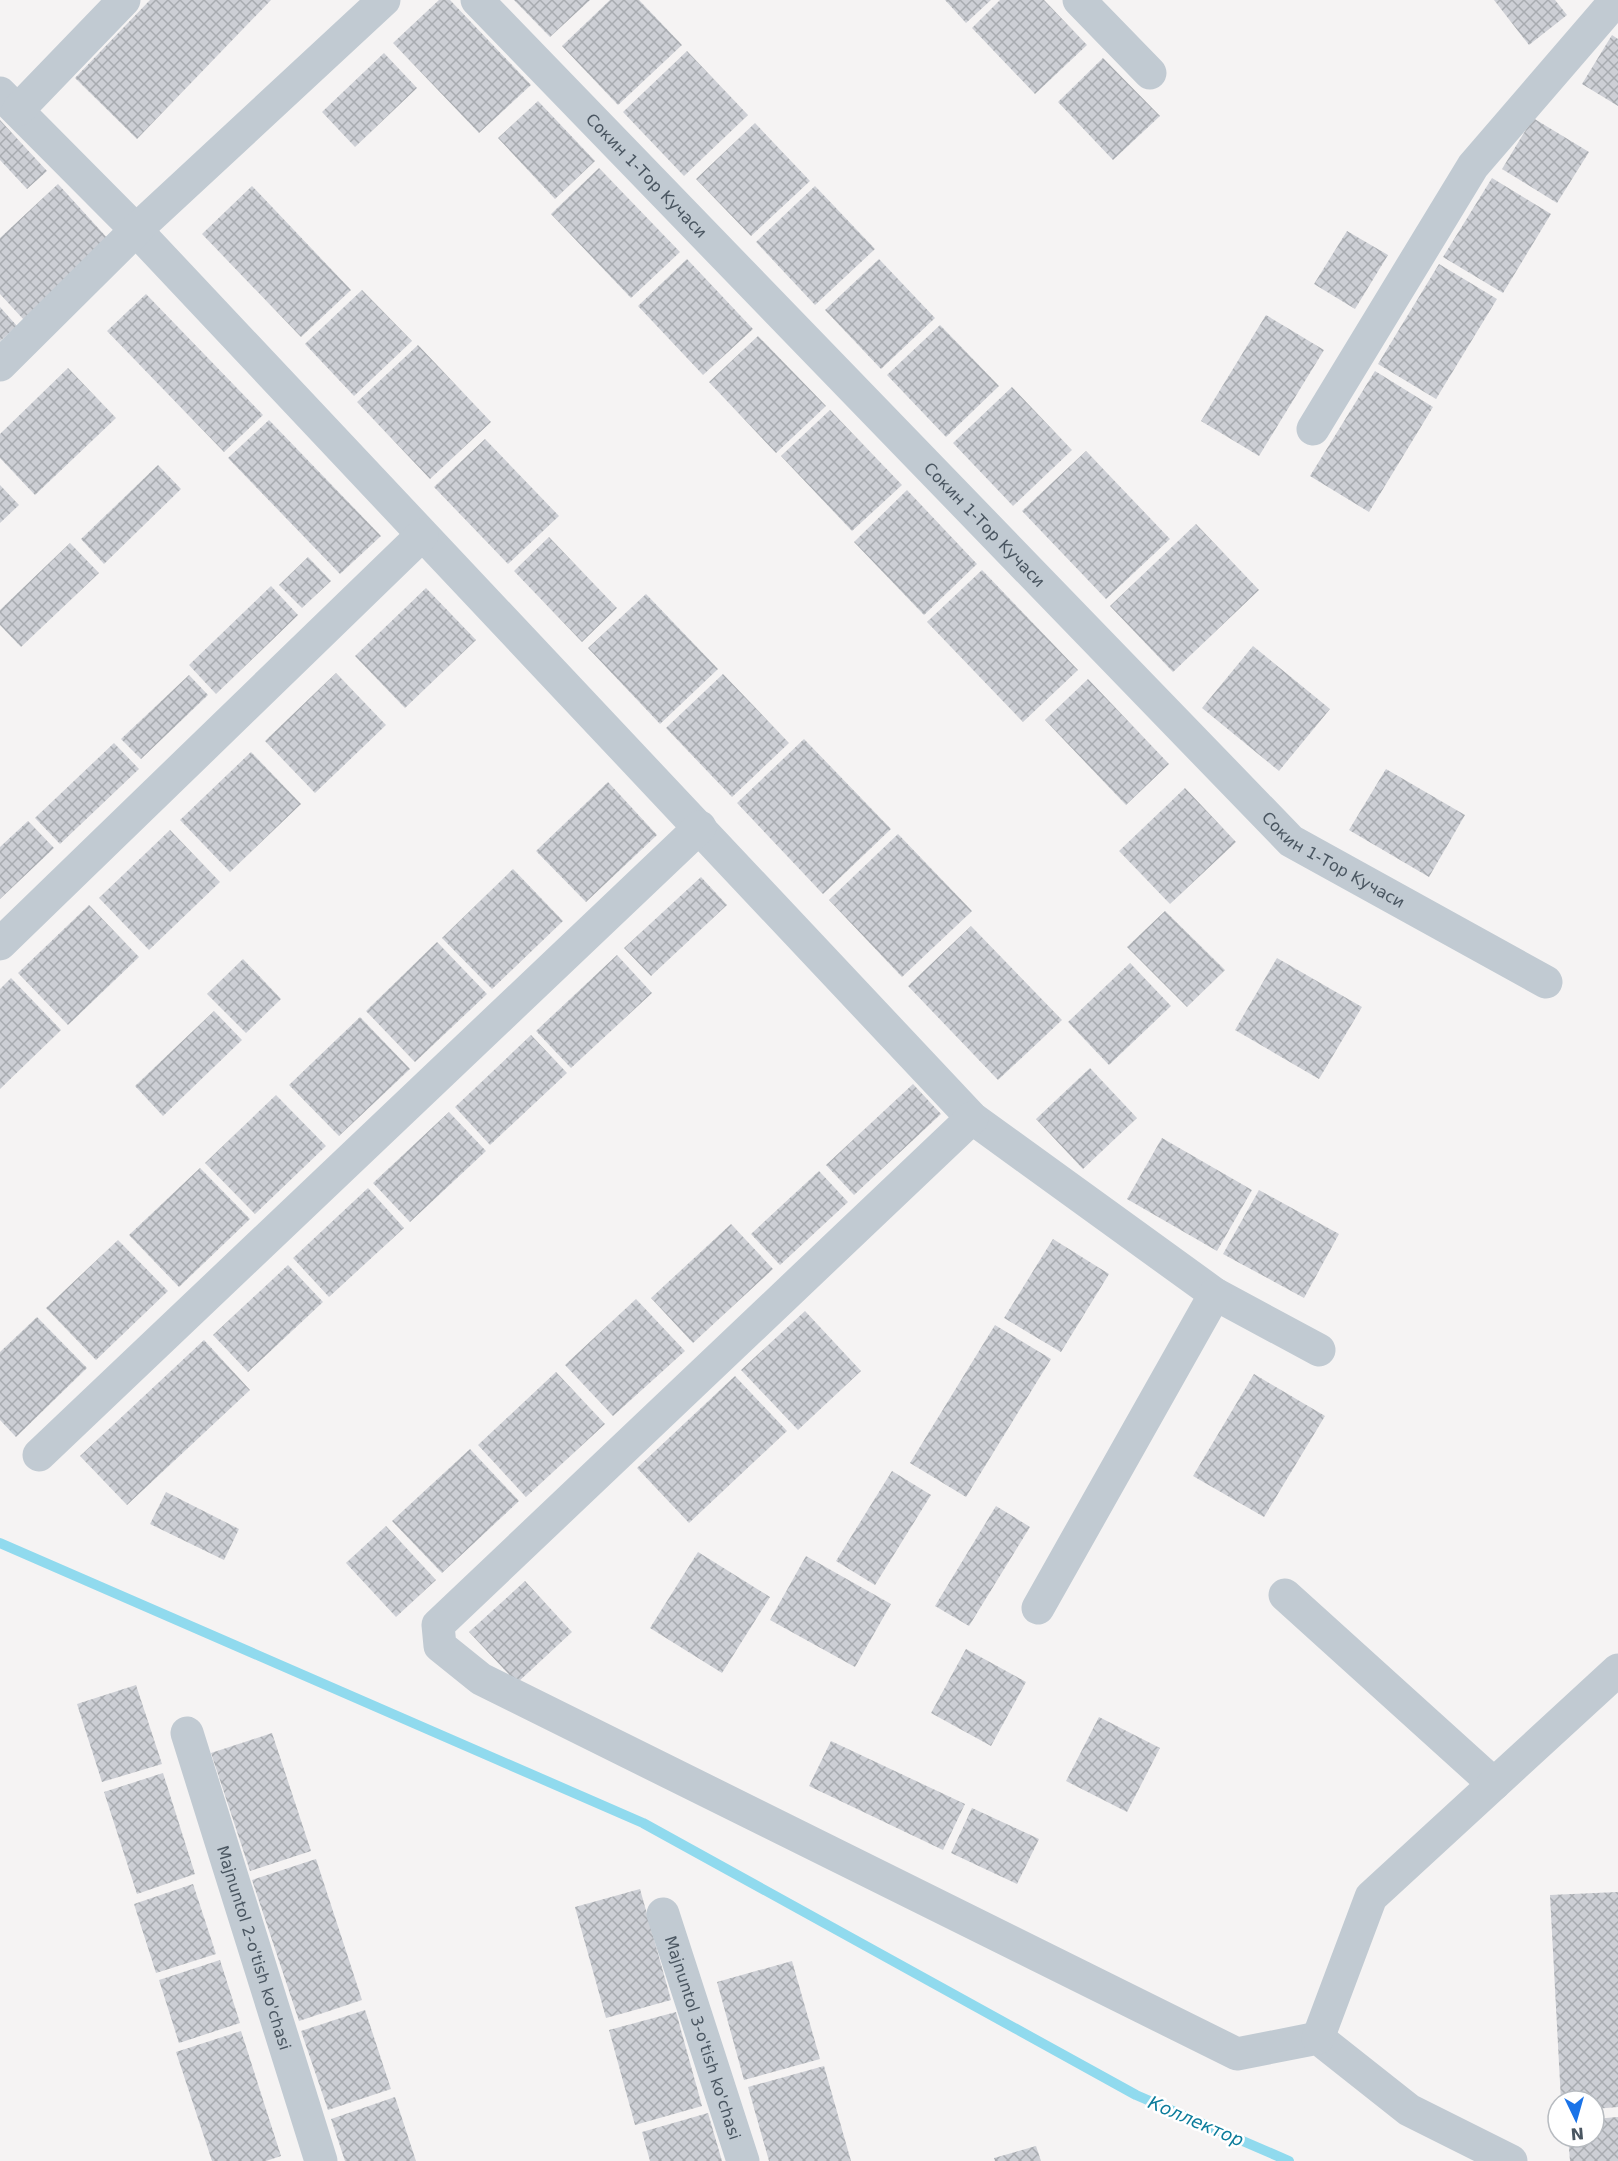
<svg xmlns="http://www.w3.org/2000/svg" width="1618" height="2161" viewBox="0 0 1618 2161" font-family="'DejaVu Sans',sans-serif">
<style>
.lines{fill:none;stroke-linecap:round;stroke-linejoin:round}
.stream{stroke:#90daee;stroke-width:10}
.building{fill:url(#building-cross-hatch)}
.minor{stroke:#c1cad2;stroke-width:33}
.labels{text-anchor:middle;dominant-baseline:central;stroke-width:5;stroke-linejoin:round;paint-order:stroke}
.street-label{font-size:16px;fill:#4a5661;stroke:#fff}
.water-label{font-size:18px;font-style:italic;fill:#0c7c9b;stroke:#fff}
</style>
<defs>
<pattern id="building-cross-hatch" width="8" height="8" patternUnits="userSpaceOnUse" patternTransform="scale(1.5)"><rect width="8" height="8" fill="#cdcfd5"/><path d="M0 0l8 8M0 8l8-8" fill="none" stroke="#a8abb0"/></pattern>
</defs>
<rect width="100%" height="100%" fill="#f5f3f3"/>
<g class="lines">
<!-- stream -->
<path class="stream" d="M0 1543 643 1823 1136 2095 1289 2161"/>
</g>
<!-- building -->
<path class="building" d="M150 0H271L137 139 75 78Z
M439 0H450L531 85 479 133 393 43Z
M514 0H590L550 37Z
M610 0H639L682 45 618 105 562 46Z
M945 0H991L966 23Z
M1000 0H1044L1087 45 1035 94 972 28Z
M1494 0H1555L1567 15 1529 45Z
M1612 35 1618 39V106L1582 84Z
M687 51 748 115 684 176 623 112Z
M384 53 417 88 355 147 322 112Z
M1103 58 1160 116 1113 160 1058 102Z
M538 101 595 161 555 199 498 138Z
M1533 118 1589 152 1557 203 1502 169Z
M0 120 47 171 27 189 0 160Z
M755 123 810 181 751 236 696 179Z
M599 168 680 252 631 298 551 214Z
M1492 178 1551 214 1503 293 1443 257Z
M58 184 110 241 24 320 0 294V238Z
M252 186 351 290 301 337 202 234Z
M815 186 875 249 815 305 756 242Z
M1347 231 1388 255 1355 309 1314 284Z
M687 259 753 329 703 375 638 306Z
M879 259 935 318 881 369 825 310Z
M1439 264 1497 299 1436 399 1378 364Z
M362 290 412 341 354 396 305 344Z
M146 294 263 415 224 452 107 331Z
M0 307 17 326 0 341Z
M1266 315 1324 350 1259 456 1201 421Z
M940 325 999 386 946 437 887 375Z
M758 336 826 406 776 453 709 382Z
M418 345 491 422 430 479 357 402Z
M68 368 116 418 35 495 0 458V434Z
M1375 371 1433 407 1369 512 1310 476Z
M1012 387 1072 450 1013 506 953 443Z
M830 410 902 485 852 531 781 456Z
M269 420 381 536 340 574 228 458Z
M485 439 559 516 508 564 434 487Z
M1086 451 1170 539 1106 599 1022 511Z
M158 465 181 489 104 564 81 539Z
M0 485 19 505 0 523Z
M907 490 977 564 924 615 854 542Z
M1196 524 1259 590 1173 672 1110 606Z
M549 537 617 608 582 642 514 571Z
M70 543 99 573 21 647 0 625V610Z
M308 557 331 581 302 608 279 585Z
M982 570 1078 670 1023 722 927 622Z
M271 586 298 615 216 694 189 665Z
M426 588 476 640 405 708 355 656Z
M646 594 718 669 660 724 588 648Z
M1253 646 1330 709 1279 771 1202 708Z
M336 673 386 725 315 793 265 741Z
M723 674 789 743 732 797 666 728Z
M189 675 208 695 141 759 121 739Z
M1088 679 1169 764 1126 805 1045 720Z
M804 739 891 829 823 894 737 803Z
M114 743 139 769 60 844 35 818Z
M251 752 301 804 230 872 180 820Z
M1386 769 1465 815 1429 877 1349 830Z
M608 782 657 835 586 902 536 851Z
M1185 788 1236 842 1170 904 1119 851Z
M28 821 54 848 0 899V847Z
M170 830 220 882 149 950 99 898Z
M898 834 972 911 902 977 829 900Z
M513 869 563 921 492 989 442 938Z
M701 877 727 905 651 976 624 948Z
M89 905 139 957 68 1025 18 973Z
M1165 911 1225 970 1187 1007 1127 947Z
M971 926 1062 1020 998 1080 908 986Z
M437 942 487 994 415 1062 366 1011Z
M617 955 652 993 571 1068 536 1031Z
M1277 958 1362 1007 1319 1079 1235 1030Z
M243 959 281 999 246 1033 207 994Z
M1130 963 1171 1006 1109 1065 1068 1022Z
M11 978 61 1030 0 1089V989Z
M214 1011 242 1040 163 1116 135 1086Z
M360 1017 410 1069 339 1136 289 1085Z
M531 1035 567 1073 490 1145 455 1107Z
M1090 1068 1137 1118 1083 1169 1036 1119Z
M913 1084 941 1114 854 1195 826 1165Z
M276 1095 326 1146 255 1214 205 1163Z
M449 1112 486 1151 410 1222 373 1183Z
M1162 1138 1252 1190 1217 1251 1127 1199Z
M200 1168 250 1219 179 1287 129 1235Z
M819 1171 848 1202 780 1265 751 1234Z
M368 1188 404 1228 329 1297 293 1258Z
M1259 1190 1339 1234 1304 1298 1223 1254Z
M731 1224 773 1269 693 1343 651 1298Z
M1053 1239 1109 1274 1061 1352 1004 1318Z
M118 1240 168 1291 96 1360 46 1308Z
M288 1265 323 1302 248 1372 213 1335Z
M636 1299 685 1351 613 1416 565 1365Z
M805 1311 861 1371 798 1430 741 1370Z
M37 1317 87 1368 16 1437 0 1420V1352Z
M995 1325 1051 1359 966 1497 910 1463Z
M204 1340 250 1390 127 1505 80 1456Z
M556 1372 605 1424 526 1497 478 1445Z
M1254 1374 1325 1416 1264 1517 1193 1476Z
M735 1376 787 1431 689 1523 637 1468Z
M470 1449 519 1501 442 1573 392 1521Z
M892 1471 931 1495 875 1585 836 1561Z
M166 1492 239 1529 224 1560 150 1524Z
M996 1506 1030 1527 969 1626 935 1606Z
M386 1526 436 1580 396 1617 346 1563Z
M698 1552 770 1597 722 1673 650 1628Z
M806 1556 891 1604 855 1667 770 1620Z
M525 1581 572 1632 517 1683 469 1632Z
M966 1649 1026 1682 991 1746 931 1713Z
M136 1685 162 1764 102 1782 77 1704Z
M1099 1717 1160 1748 1127 1812 1066 1781Z
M272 1733 311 1851 250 1871 211 1753Z
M831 1741 965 1804 943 1850 809 1786Z
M163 1773 195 1874 137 1894 104 1792Z
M972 1808 1039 1839 1017 1884 951 1853Z
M316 1859 362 2000 299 2021 252 1880Z
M193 1884 216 1954 156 1973 134 1904Z
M640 1889 671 2000 606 2018 575 1907Z
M1618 1892V2107L1594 2109V2101H1561L1550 1895Z
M220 1960 240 2023 179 2043 159 1980Z
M792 1961 820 2059 744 2080 717 1982Z
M365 2010 391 2089 328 2110 301 2031Z
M676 2012 702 2106 635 2125 609 2030Z
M241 2031 281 2156 266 2161H212L176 2052Z
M824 2066 851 2161H769L748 2087Z
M395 2097 416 2161H345L331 2119Z
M708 2113 722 2161H650L642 2132Z
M1618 2117V2161H1570L1568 2137H1594V2119Z
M1036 2146 1041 2161H995L994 2158Z"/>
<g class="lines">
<!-- minor -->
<g class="minor">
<path id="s1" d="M477 0 1291 841 1546 982"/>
<path d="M1079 0 1150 73"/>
<path d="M0 93 136 230 972 1118 1215 1294 1319 1350"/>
<path d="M18 110 124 0"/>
<path d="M0 365 136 230 384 0"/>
<path d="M1313 429 1473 166 1616 0"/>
<path d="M0 944 422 535"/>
<path d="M972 1118 438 1625 440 1646 481 1679 1237 2054 1318 2038 1409 2110 1511 2161"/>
<path d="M39 1455 700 827"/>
<path d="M1285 1595 1494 1784"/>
<path d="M1038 1608 1215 1294"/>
<path id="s2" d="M187 1733 321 2161"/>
<path id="s3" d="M663 1914 743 2161"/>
<path d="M1318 2038 1371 1897 1618 1670"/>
</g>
</g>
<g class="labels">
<!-- street labels -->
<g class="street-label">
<text stroke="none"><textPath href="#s1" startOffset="244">Сокин 1-Тор Kучаси</textPath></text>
<text stroke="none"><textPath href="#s1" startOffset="730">Сокин 1-Тор Kучаси</textPath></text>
<text stroke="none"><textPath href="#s1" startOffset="1216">Сокин 1-Тор Kучаси</textPath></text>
<text stroke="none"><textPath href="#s2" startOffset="225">Majnuntol 2-o'tish ko'chasi</textPath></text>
<text stroke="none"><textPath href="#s3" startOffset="130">Majnuntol 3-o'tish ko'chasi</textPath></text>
</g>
<!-- water labels -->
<g class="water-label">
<text transform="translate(1196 2121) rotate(23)">Коллектор</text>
</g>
</g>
<!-- north arrow -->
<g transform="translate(1576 2119) rotate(175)"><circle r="28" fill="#ffffff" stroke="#b7bbc0" stroke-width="1.5"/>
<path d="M0-4.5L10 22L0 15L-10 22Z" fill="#1a73e8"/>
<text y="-9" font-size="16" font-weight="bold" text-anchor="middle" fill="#4a5661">N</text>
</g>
</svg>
